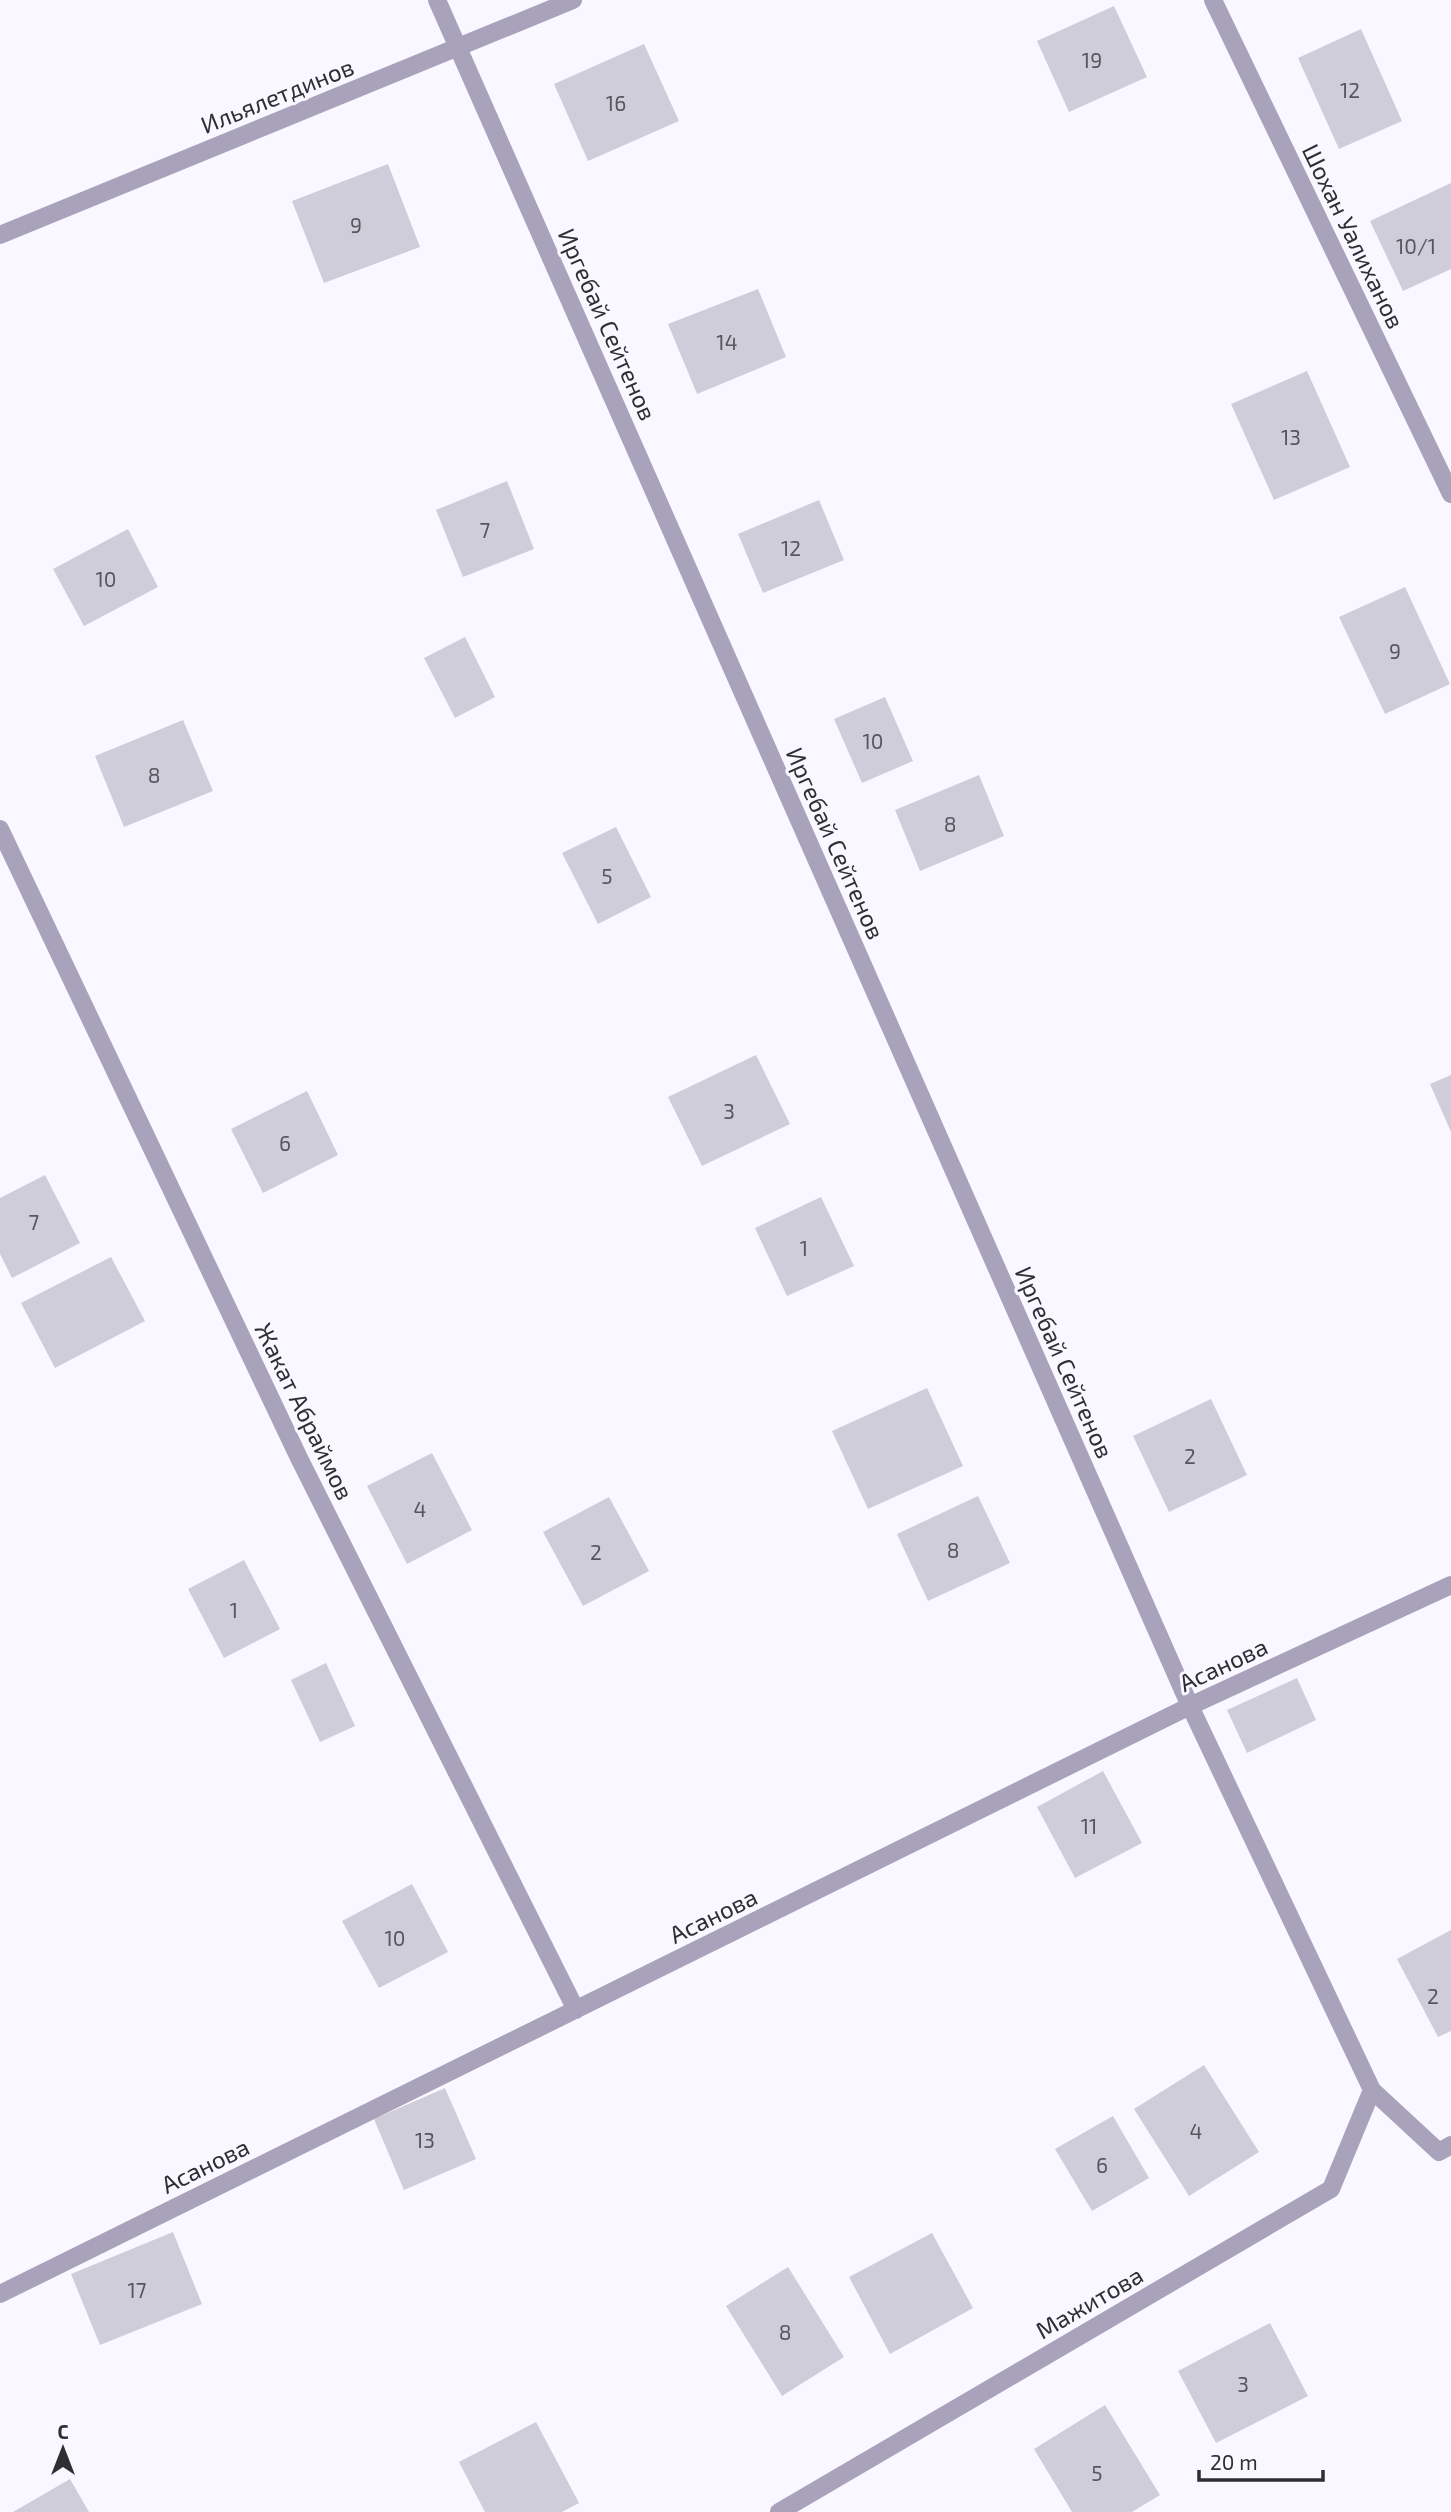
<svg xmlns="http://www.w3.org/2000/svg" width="1451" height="2512" viewBox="0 0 1451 2512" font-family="'Exo 2',sans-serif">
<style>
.building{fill:#d0cdda}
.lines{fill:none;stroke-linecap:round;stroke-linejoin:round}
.street{stroke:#a8a2ba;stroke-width:18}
.labels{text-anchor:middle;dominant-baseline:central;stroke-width:6;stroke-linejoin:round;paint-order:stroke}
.number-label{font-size:21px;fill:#57565d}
.street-label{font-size:24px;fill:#2f2e33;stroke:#f9f7ff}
</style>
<rect width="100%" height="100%" fill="#f9f7ff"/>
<!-- building -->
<path class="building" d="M1114 6 1147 77 1069 112 1037 41Z
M1361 29 1402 121 1339 149 1298 58Z
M644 44 679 121 588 161 554 84Z
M388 164 420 247 324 283 292 201Z
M1451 183V269L1403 291 1370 221Z
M758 289 786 357 697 394 668 324Z
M1307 371 1350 467 1274 500 1231 404Z
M507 481 534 549 463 577 436 510Z
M819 500 844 560 763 593 738 534Z
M128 529 158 587 84 626 53 569Z
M1405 587 1450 684 1385 714 1339 617Z
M465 637 495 697 455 718 424 658Z
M885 697 913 761 862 783 834 719Z
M183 720 213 791 124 827 95 756Z
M979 775 1004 836 920 871 895 810Z
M616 827 651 897 598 924 562 853Z
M756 1055 790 1124 702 1166 668 1097Z
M1451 1075V1132L1430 1084Z
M307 1091 338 1155 263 1193 231 1129Z
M45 1175 80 1243 12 1278 0 1254V1198Z
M821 1197 854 1266 787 1296 755 1228Z
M111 1257 145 1321 55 1368 21 1303Z
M927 1388 963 1466 868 1509 832 1431Z
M1211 1399 1247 1475 1169 1512 1133 1436Z
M432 1453 472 1530 407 1564 367 1486Z
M978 1496 1010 1563 928 1601 897 1534Z
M609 1497 649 1571 583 1606 543 1532Z
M244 1560 280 1629 224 1658 188 1589Z
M326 1663 355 1726 320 1742 291 1680Z
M1297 1678 1316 1720 1247 1753 1227 1710Z
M1103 1771 1142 1843 1075 1878 1037 1807Z
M412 1884 448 1952 379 1988 342 1921Z
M1451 1930V2031L1438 2037 1397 1959Z
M1204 2065 1259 2152 1189 2196 1134 2109Z
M445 2088 476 2159 404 2190 374 2119Z
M1113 2116 1149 2178 1092 2211 1055 2149Z
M173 2232 202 2304 100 2345 71 2274Z
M932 2233 973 2308 890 2354 849 2277Z
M788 2267 844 2357 782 2396 726 2306Z
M1270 2323 1308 2396 1216 2443 1178 2371Z
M1105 2405 1160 2495 1132 2512H1072L1034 2449Z
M536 2422 579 2503 562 2512H485L459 2462Z
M70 2479 89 2512H13Z"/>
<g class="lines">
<!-- street -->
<path class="street" d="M437 0 1190 1706 1372 2090 1331 2189 779 2512
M1213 0 1451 494
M0 235 573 0
M0 829 299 1458 576 2010
M1372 2090 1439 2152 1451 2145
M0 2294 1190 1706 1451 1585"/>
</g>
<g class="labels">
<!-- number labels -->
<g class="number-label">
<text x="1092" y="59">19</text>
<text x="1350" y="89">12</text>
<text x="616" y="102">16</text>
<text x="356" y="224">9</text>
<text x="1416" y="245">10/1</text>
<text x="727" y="341">14</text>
<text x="1291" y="436">13</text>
<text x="485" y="529">7</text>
<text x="791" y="547">12</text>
<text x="106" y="578">10</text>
<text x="1395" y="650">9</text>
<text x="873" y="740">10</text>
<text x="154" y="774">8</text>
<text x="950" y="823">8</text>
<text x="607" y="875">5</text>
<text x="729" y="1110">3</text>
<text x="285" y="1142">6</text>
<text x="34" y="1221">7</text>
<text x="804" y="1247">1</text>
<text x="1190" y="1455">2</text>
<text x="420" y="1508">4</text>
<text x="953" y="1549">8</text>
<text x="596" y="1551">2</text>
<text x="234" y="1609">1</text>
<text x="1089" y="1825">11</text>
<text x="395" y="1937">10</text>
<text x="1433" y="1995">2</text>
<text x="1196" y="2130">4</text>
<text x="425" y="2139">13</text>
<text x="1102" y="2164">6</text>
<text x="137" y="2289">17</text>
<text x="785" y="2331">8</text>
<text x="1243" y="2383">3</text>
<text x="1097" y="2472">5</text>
</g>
<!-- street labels -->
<g class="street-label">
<text transform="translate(277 95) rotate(-22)">Ильялетдинов</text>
<text transform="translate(1354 236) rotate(64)">Шохан Уалиханов</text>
<text transform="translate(608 324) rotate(66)">Иргебай Сейтенов</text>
<text transform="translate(836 843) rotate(66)">Иргебай Сейтенов</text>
<text transform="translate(1065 1362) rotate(66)">Иргебай Сейтенов</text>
<text transform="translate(305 1411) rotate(64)">Жакат Абраймов</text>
<text transform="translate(1223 1664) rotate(-25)">Асанова</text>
<text transform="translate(713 1915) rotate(-26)">Асанова</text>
<text transform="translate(205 2165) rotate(-26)">Асанова</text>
<text transform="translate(1089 2302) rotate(-30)">Мажитова</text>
</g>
</g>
<!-- north arrow -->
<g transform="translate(63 2449)" stroke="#f9f7ff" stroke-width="5" paint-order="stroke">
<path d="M0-5L12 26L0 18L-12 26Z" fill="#2f2e33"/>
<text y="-10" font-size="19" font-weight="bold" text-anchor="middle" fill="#2f2e33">С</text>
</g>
<!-- scale -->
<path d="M1199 2470v10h124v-10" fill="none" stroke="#2f2e33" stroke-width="3.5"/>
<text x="1210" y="2470" font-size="21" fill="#2f2e33" stroke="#f9f7ff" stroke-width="5" paint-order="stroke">20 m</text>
</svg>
